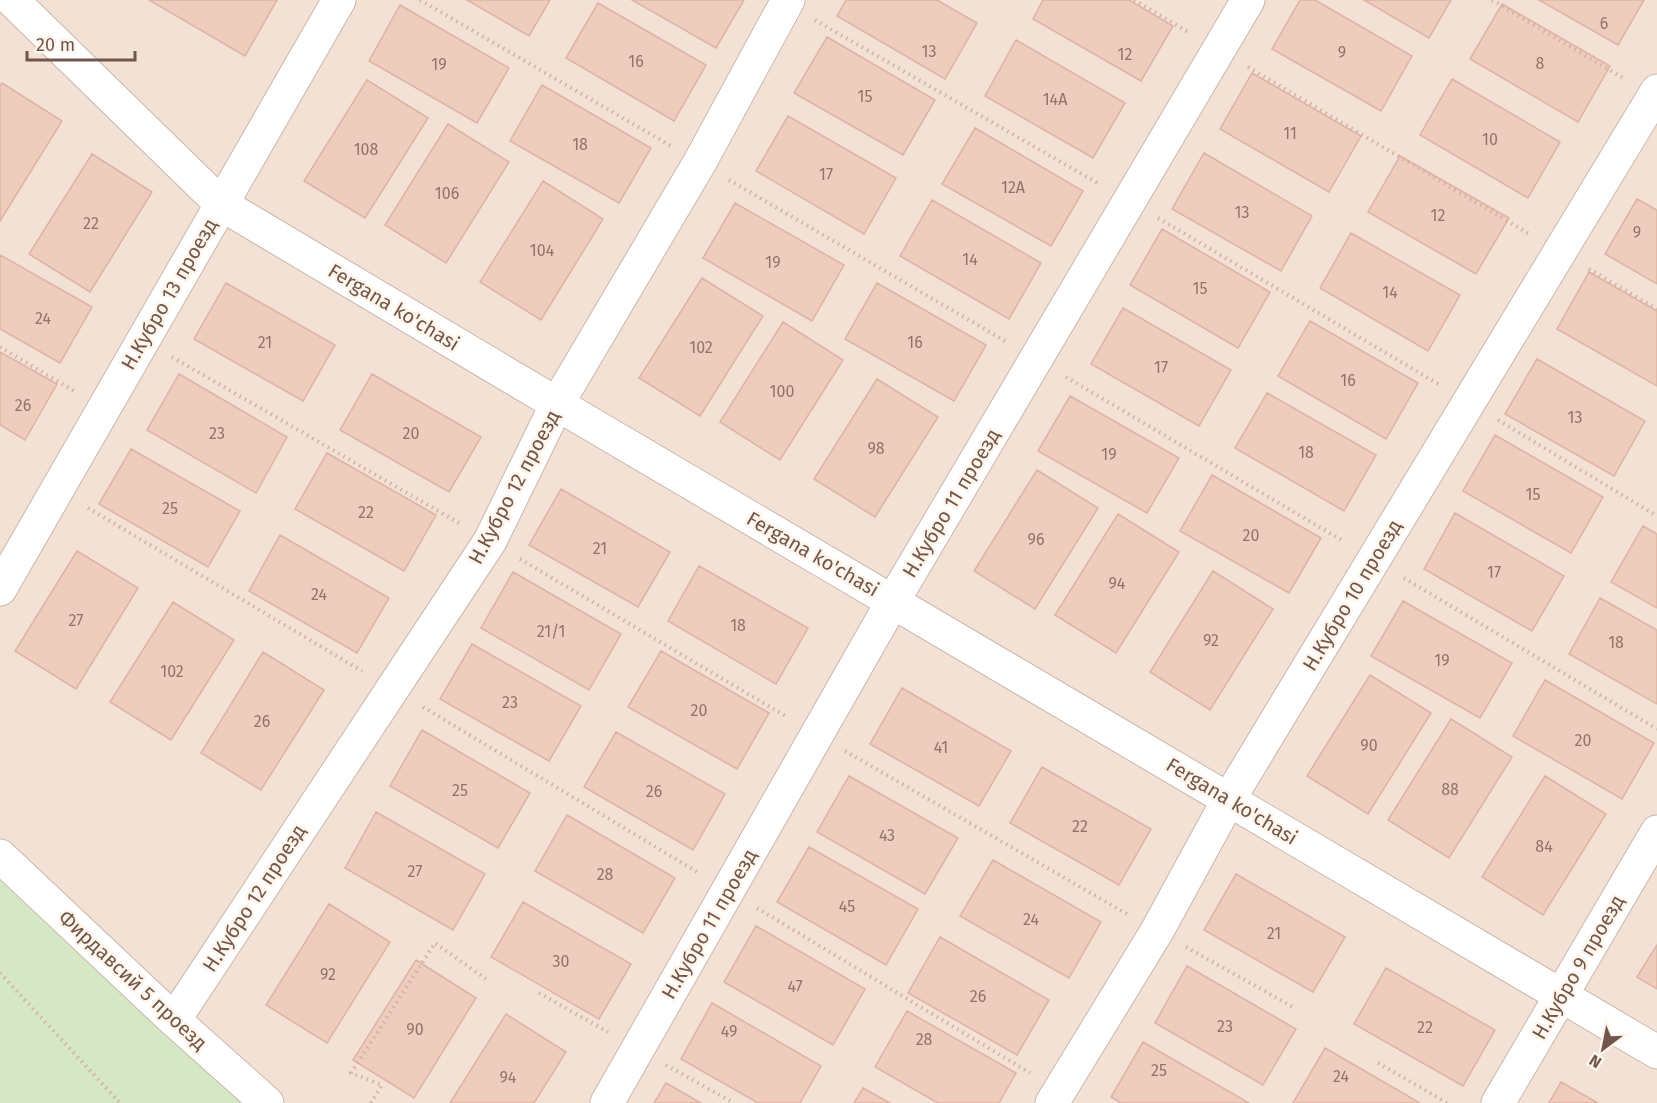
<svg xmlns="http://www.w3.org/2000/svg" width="1657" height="1103" viewBox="0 0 1657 1103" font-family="'Fira Sans',sans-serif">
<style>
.residential{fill:#f2e1d4}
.green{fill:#d6e7c5}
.building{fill:#eecdbf;stroke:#dfb2a1;stroke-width:1.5}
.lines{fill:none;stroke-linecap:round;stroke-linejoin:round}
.minor-casing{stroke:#cbb7ac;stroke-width:35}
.path{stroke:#d3b0a2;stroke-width:4;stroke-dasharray:1.5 4.5;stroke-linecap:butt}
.minor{stroke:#fff;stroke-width:33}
.labels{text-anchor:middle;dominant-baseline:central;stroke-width:5;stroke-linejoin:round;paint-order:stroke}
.number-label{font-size:16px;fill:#917469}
.street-label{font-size:20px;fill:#72564c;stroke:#fef5eb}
</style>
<rect width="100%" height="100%" fill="#fbf0e5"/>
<!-- residential -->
<path class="residential" d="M0 0H1657V1103H0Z"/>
<!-- green -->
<path class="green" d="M0 876 244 1103H0Z"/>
<!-- building -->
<path class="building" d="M149 0H277L245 56Z
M467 0H550L529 36Z
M632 0H744L716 48Z
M846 0H937L977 23 945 79 837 16Z
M1043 0H1129L1173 26 1141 81 1033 19Z
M1300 0H1315L1412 56 1381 111 1272 49Z
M1364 0H1451L1429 38Z
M1539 0H1644L1618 45Z
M598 3 706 65 674 121 566 58Z
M1502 4 1610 66 1578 122 1470 59Z
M400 5 509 68 477 123 369 61Z
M827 37 935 100 903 155 794 93Z
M1016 40 1125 103 1093 158 985 96Z
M1252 73 1361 136 1329 192 1220 129Z
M1452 79 1560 142 1528 198 1420 135Z
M367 80 428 118 365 218 304 181Z
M2 83 62 121 0 221V86Z
M542 85 651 148 619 203 510 141Z
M788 116 896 178 864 234 756 171Z
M448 124 509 162 446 263 385 225Z
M975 128 1083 191 1051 246 942 184Z
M1204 153 1312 216 1281 271 1172 209Z
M92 154 152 192 90 292 29 254Z
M1400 156 1509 218 1476 274 1368 212Z
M543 181 603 219 541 320 480 282Z
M1637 199 1657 210V284L1605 254Z
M932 200 1041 263 1009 319 900 256Z
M735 203 844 265 812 321 703 258Z
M1162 229 1270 292 1238 348 1130 285Z
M1351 233 1460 295 1428 351 1320 288Z
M0 255 92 307 60 363 0 329Z
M1589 272 1657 311V386L1557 329Z
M702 278 763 316 700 416 639 378Z
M226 283 335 345 303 401 194 339Z
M877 283 986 345 954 401 845 339Z
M1123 308 1231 370 1199 426 1091 364Z
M1310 321 1418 383 1386 439 1278 376Z
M783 322 843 360 780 460 720 422Z
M0 352 57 384 25 440 0 425Z
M1537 359 1645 421 1614 476 1505 414Z
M179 374 287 437 256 493 147 430Z
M372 374 481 437 449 492 340 430Z
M877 379 938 417 875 517 814 479Z
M1267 393 1376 455 1344 511 1235 448Z
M1070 396 1179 458 1147 513 1038 451Z
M1495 435 1603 497 1571 553 1463 491Z
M131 449 240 511 208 567 99 504Z
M327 453 436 515 404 571 295 509Z
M1037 470 1098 508 1035 609 974 571Z
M1212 475 1321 538 1289 593 1180 531Z
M561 489 670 552 638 607 529 545Z
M1455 513 1564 576 1532 631 1424 569Z
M1118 514 1179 552 1116 653 1055 615Z
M1643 526 1657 534V608L1611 582Z
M280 535 389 598 357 653 249 591Z
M77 551 138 588 76 689 15 651Z
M699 566 808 628 776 684 668 621Z
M1213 571 1273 609 1210 710 1150 672Z
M513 572 621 634 589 690 481 628Z
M1600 598 1657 630V704L1569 654Z
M1403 601 1512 663 1480 718 1371 656Z
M173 602 234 640 171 740 110 702Z
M472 644 581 706 549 761 440 699Z
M661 651 769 713 737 769 628 707Z
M263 652 324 690 261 790 201 753Z
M1370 675 1431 713 1368 814 1307 776Z
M1545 680 1654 743 1622 799 1513 736Z
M902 688 1011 751 979 806 870 744Z
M1451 719 1512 757 1449 858 1388 820Z
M422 730 530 793 498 848 390 786Z
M616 732 725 794 693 850 584 787Z
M1042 767 1151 829 1119 885 1010 823Z
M849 776 958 838 925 894 817 832Z
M1545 776 1606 814 1543 915 1482 877Z
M376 812 485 874 453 930 345 868Z
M567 815 675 878 643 933 535 871Z
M809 847 918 909 886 965 777 902Z
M993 860 1101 922 1069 978 960 916Z
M1236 874 1345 937 1313 992 1204 930Z
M523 902 631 964 599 1019 491 957Z
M329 904 390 942 327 1043 266 1005Z
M756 926 865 989 833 1045 724 982Z
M940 937 1049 1000 1017 1055 908 993Z
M1657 945V989L1637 977Z
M416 960 476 998 414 1098 353 1060Z
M1187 966 1296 1029 1263 1085 1155 1023Z
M1386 968 1495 1030 1463 1086 1354 1024Z
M712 1003 821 1066 800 1103H758L681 1059Z
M907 1011 1016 1073 999 1103H938L875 1067Z
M506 1014 566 1052 534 1103H450Z
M1143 1042 1249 1103H1121L1111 1097Z
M1325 1048 1420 1103H1293Z
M1561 1082 1598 1103H1549Z
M666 1083 701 1103H654Z
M863 1088 890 1103H854Z"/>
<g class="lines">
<!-- minor casing -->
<g class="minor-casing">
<path id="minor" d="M12 0 221 204 557 404 1657 1052
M0 589 339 0
M0 856 174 1020 267 1103
M174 1020 490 541 557 404 700 162 788 0
M607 1103 893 601 1248 0
M1052 1103 1157 931 1229 799 1657 91
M1498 1103 1657 832"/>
</g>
<!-- path -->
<path class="path" d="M420 0 671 146
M1134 0 1190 33
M1492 0 1623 78
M815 20 1099 184
M1248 67 1531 235
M729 180 1005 341
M1158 218 1440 385
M1589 269 1657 309
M0 347 74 391
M172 357 459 523
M1066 377 1343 541
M1498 420 1657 516
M88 508 362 671
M520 559 787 717
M1404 578 1657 729
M423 707 699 873
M845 751 1127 914
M757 908 1030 1073
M1186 947 1293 1007
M0 973 120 1103
M539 993 608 1032
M1378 1063 1447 1103
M666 1065 734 1103
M371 1103 382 1085 351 1073 435 943 489 981"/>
<!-- minor -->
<use href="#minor" class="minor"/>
</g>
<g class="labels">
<!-- number labels -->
<g class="number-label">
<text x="1604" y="23">6</text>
<text x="929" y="51">13</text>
<text x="1342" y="52">9</text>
<text x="1125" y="54">12</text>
<text x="636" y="61">16</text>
<text x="1540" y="63">8</text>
<text x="439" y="64">19</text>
<text x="865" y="96">15</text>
<text x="1055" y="99">14A</text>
<text x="1290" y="133">11</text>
<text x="1490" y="139">10</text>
<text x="580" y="144">18</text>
<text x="366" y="149">108</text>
<text x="826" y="174">17</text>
<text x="1013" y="187">12A</text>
<text x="447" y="193">106</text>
<text x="1242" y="212">13</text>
<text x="1438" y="215">12</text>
<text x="91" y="223">22</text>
<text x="1637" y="232">9</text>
<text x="542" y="250">104</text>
<text x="970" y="259">14</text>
<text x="773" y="262">19</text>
<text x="1200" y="288">15</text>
<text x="1390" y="292">14</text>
<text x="43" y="318">24</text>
<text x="265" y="342">21</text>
<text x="915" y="342">16</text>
<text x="701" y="347">102</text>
<text x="1161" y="367">17</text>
<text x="1348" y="380">16</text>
<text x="782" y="391">100</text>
<text x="23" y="405">26</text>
<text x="1575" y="417">13</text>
<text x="217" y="433">23</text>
<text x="411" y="433">20</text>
<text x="876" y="448">98</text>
<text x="1306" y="452">18</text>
<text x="1109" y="454">19</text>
<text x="1533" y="494">15</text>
<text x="170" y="508">25</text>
<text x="366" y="512">22</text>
<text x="1251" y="535">20</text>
<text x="1036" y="539">96</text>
<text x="600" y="548">21</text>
<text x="1494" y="572">17</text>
<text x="1117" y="583">94</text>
<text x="319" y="594">24</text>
<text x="76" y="620">27</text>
<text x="738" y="625">18</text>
<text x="551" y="631">21/1</text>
<text x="1211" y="640">92</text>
<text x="1616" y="642">18</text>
<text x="1442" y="660">19</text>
<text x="172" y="671">102</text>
<text x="510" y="702">23</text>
<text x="699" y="710">20</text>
<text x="262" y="721">26</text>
<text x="1583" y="740">20</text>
<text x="1369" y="745">90</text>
<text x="941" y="747">41</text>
<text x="1450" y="789">88</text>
<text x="460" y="790">25</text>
<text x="654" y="791">26</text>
<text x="1080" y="826">22</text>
<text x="887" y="835">43</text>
<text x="1544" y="846">84</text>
<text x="415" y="871">27</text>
<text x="605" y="874">28</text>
<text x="847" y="906">45</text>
<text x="1031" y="919">24</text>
<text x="1274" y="933">21</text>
<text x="561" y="961">30</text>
<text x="328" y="974">92</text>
<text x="795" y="986">47</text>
<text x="978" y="996">26</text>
<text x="1225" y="1026">23</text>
<text x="1425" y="1027">22</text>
<text x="415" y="1029">90</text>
<text x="729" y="1031">49</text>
<text x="924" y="1039">28</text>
<text x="1159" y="1070">25</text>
<text x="1341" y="1076">24</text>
<text x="508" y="1077">94</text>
</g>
<!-- street labels -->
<g class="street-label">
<text transform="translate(169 294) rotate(-60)">Н.Кубро 13 проезд</text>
<text transform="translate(394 307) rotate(31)">Fergana ko'chasi</text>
<text transform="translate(514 487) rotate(-62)">Н.Кубро 12 проезд</text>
<text transform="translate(951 503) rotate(-59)">Н.Кубро 11 проезд</text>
<text transform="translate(813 554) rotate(30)">Fergana ko'chasi</text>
<text transform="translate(1352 595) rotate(-59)">Н.Кубро 10 проезд</text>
<text transform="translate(1232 801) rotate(31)">Fergana ko'chasi</text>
<text transform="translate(254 898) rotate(-57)">Н.Кубро 12 проезд</text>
<text transform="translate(709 924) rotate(-60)">Н.Кубро 11 проезд</text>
<text transform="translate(1578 967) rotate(-60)">Н.Кубро 9 проезд</text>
<text transform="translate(133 980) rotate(43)">Фирдавсий 5 проезд</text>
</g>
</g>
<!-- north arrow -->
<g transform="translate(1603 1049) rotate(212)" stroke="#fef5eb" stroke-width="4.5" paint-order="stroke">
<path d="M0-4.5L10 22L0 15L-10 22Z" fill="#72564c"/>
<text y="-9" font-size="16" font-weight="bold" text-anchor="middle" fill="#72564c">N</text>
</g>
<!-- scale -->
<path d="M27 51v9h108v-9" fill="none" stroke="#72564c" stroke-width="3"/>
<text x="36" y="51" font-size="18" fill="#72564c" stroke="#fef5eb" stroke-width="4.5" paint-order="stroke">20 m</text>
</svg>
